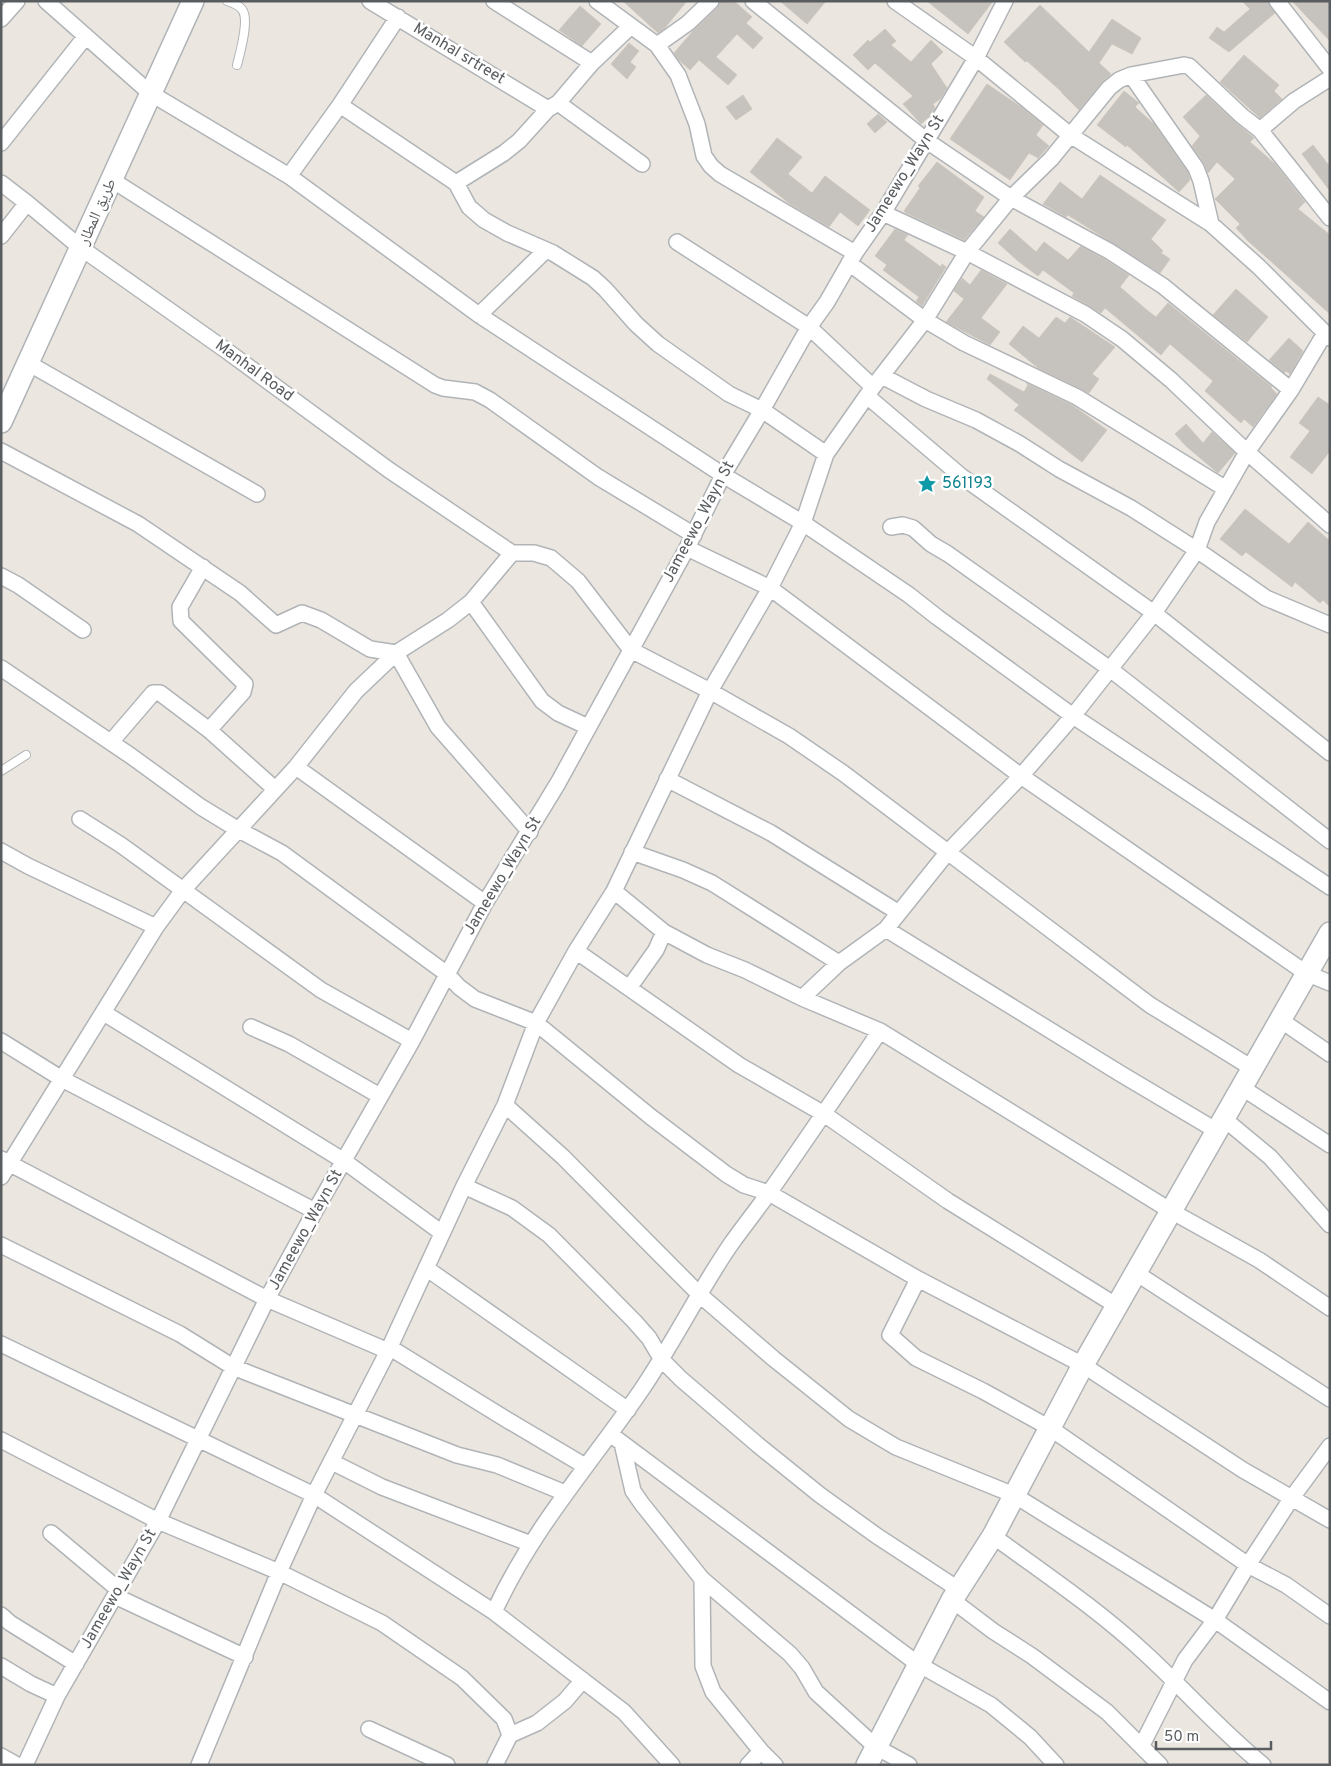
<svg xmlns="http://www.w3.org/2000/svg" width="1331" height="1766" viewBox="0 0 1331 1766" font-family="Overpass,'Noto Naskh Arabic',sans-serif">
<style>
.building{fill:#c6c2bd;stroke:#cfc8bf}
.lines{fill:none;stroke-linecap:round;stroke-linejoin:round}
.lane-casing{stroke:#b1b4b7;stroke-width:10}
.street-casing{stroke:#b1b4b7;stroke-width:18}
.secondary-casing{stroke:#b0b4b7;stroke-width:24}
.lane{stroke:#fff;stroke-width:8}
.street{stroke:#fff;stroke-width:15}
.secondary{stroke:#fff;stroke-width:21}
.labels{text-anchor:middle;dominant-baseline:central;stroke-width:5;stroke-linejoin:round;paint-order:stroke}
.street-label{font-size:16px;fill:#595d60;stroke:#fff}
.culture-label{font-size:16px;fill:#0d838f;stroke:#fff;text-anchor:start}
</style>
<rect width="100%" height="100%" fill="#ebe7e0"/>
<!-- building -->
<path class="building" d="M623 1H687L664 29 658 33Z
M720 1H734L752 17 746 23 763 38 753 49 737 34 716 57 737 75 728 85 699 60 690 70 679 60 674 53 693 31 717 8Z
M780 1H826L807 24Z
M927 1H993L968 34Z
M1242 1H1268L1275 13 1229 52 1209 38 1217 27 1224 32 1250 9Z
M1292 1H1330V41Z
M1040 5 1089 52 1112 19 1141 38 1132 54 1112 44 1099 63 1111 74 1102 82 1079 110 1061 92H1062L1027 61 1025 62 1004 42Z
M580 6 601 24 582 46 559 30Z
M885 29 896 41 891 45 911 62 931 40 943 52 931 64 947 88 940 99 933 104 935 108 930 116 921 124 903 104 913 96 875 63 868 70 853 55 868 40 870 42Z
M629 43 639 51 630 62 636 67 627 79 611 64Z
M1244 55 1279 85 1274 91 1282 99 1260 118 1220 82Z
M987 84 1021 107 1043 125 1036 135 1049 146 1038 158 1029 153 1010 180 950 139Z
M1124 91 1139 103 1135 107 1154 124 1188 172 1190 180 1179 192 1127 145 1126 147 1097 125Z
M743 95 752 109 736 120 726 107Z
M1206 95 1236 123 1253 137 1254 138 1250 142 1275 164 1305 202 1298 209 1330 235V314L1248 241 1236 228 1240 224 1215 199 1235 179 1217 162 1208 173 1204 163 1192 146 1200 136 1183 117Z
M878 114 887 122 875 133 867 124Z
M777 138 802 157 788 174 812 193 825 176 870 210 858 226 840 212 829 227 790 204 750 172Z
M1313 145 1330 167V191L1302 154Z
M937 162 984 197 975 211 984 217 964 240 906 213 904 211 920 188 918 186Z
M1100 175 1166 220 1151 239 1163 251 1161 253 1170 259 1160 273 1068 215 1066 217 1043 204 1060 182 1082 199Z
M895 229 908 235 904 240 941 267 942 264 946 267 922 306 916 301 919 297 883 270 887 265 875 256Z
M1010 229 1036 252 1044 242 1068 260 1081 246 1104 259 1129 275 1120 287 1148 311 1156 317 1168 303 1272 387 1271 388 1277 394 1253 427 1244 419 1241 423 1205 391 1213 381 1170 344 1161 355 1105 308 1101 313 1072 296 1074 293 1043 270 1038 276 1018 261 998 243Z
M981 270 1007 284 981 318 1000 332 990 345 946 322 964 299 954 291 962 278 970 285Z
M1236 289 1268 317 1247 342 1213 315Z
M1056 317 1065 323 1070 317 1115 347 1092 374 1099 379 1089 393 1038 368 1009 344 1023 326 1039 338Z
M1289 338 1303 351 1290 374 1286 371 1284 373 1269 360Z
M990 374 1024 392 1028 385 1026 383 1072 405 1107 430 1082 462 1014 410 1019 405 987 379Z
M1318 397 1330 405V451L1312 474 1290 457 1310 431 1299 423Z
M1186 424 1203 443 1212 432 1235 453 1218 473 1186 446 1175 434Z
M1245 509 1289 544 1308 522 1330 541V607L1323 600 1320 603 1295 582 1292 587 1246 552 1242 556 1220 539Z"/>
<g class="lines">
<!-- lane casing -->
<g class="lane-casing">
<path id="lane" d="M227 1C233 3 240 5 243 11 249 22 240 53 237 65
M1 771 26 755"/>
</g>
<!-- street casing -->
<g class="street-casing">
<path id="street" d="M46 1 150 93 289 176 479 315 723 475 803 523 909 595 937 617 1073 716 1330 887
M370 1 548 109
M494 1 592 63
M597 1 657 45 678 75 697 124 704 156 711 166 720 174 855 253
M753 1 927 141 1011 198 1109 251 1163 286 1291 390
M895 1 976 58 1070 135 1211 224 1259 267 1330 338
M1277 1 1330 69
M1 19 17 1
M657 45 688 23 711 1
M1131 75 1196 168 1201 181 1211 224
M558 103 642 164
M340 105 456 183 504 153 519 141 548 109 558 103 592 63 631 26
M1260 130 1294 101 1330 78
M1 143 86 36
M289 176 340 105 398 17
M112 180 435 385 443 388 475 392 490 400 598 477 694 535
M1 183 27 203 81 248 227 351 389 470 512 553
M456 183 469 207 484 220 507 233 553 253 593 278 605 289 636 324 658 344 729 394 762 410 826 454
M883 213 967 252 1085 314 1122 339 1171 380 1247 452 1330 525
M1 236 27 203
M677 242 809 327 873 387
M849 263 925 320 964 343 1077 397 1226 489
M479 315 546 250
M28 363 257 494
M882 376 926 399 976 420 1020 444 1059 469 1131 508 1197 550 1266 598 1330 625
M867 396 961 476 1154 613 1330 753
M1 451 138 524 240 593 276 625 302 613 321 620 370 649 396 653 438 727 530 832
M891 527 903 525 913 528 931 544 948 554 1110 669 1330 841
M687 548 770 588 1021 776 1306 973 1330 983
M1 576 18 585 83 630
M471 602 542 701 558 713 588 727
M1 668 131 756 201 807 237 829 282 853 447 974 459 987 475 999 536 1023 651 1117 726 1174 744 1185 769 1193 918 1279 1083 1365 1243 1470 1330 1520
M209 730 275 789
M111 742 153 693H160L209 730 243 692 245 684 181 621 180 607 203 567
M296 767 485 903
M667 779 771 833 899 913
M80 819 121 845 321 990 412 1041
M1 851 28 866 156 927
M632 852 683 870 712 883 839 963
M614 891 664 932 707 955 745 970 802 998 880 1031 1171 1211 1259 1260 1330 1308
M886 929 1121 1074 1217 1131
M576 951 739 1065 824 1114 948 1201 1117 1306
M629 988 656 950 664 932
M802 998 839 963 886 929 947 853 1021 776 1073 716 1154 613 1197 550 1207 522 1247 452 1291 390 1325 333
M104 1013 344 1161 442 1233
M1279 1019 1330 1054
M251 1027 289 1044 380 1096
M1 1041 62 1079 315 1211
M1241 1087 1330 1145
M505 1105 563 1157 700 1295 774 1359 849 1419 896 1447 1014 1495 1215 1620 1330 1702
M1223 1118 1270 1157 1330 1225
M1 1159 267 1299 388 1351
M1 1177 156 927 183 890 296 767 356 691 396 653 448 620 471 602 512 553H534L551 558 578 581 631 650 710 691 789 736 843 773 1150 1005 1252 1068
M464 1186 512 1208 549 1235 634 1321 649 1338 662 1360 681 1379 758 1445 820 1495 877 1536 958 1589
M1 1245 180 1334 233 1367 457 1455 497 1465 565 1493
M426 1268 628 1410
M1136 1273 1330 1399
M918 1279 890 1335 916 1358 983 1391 1050 1428 1248 1565 1286 1585 1330 1616
M1 1344 314 1495 494 1612 624 1712 672 1765
M389 1347 509 1421 585 1466
M610 1434 918 1664 991 1705 1030 1737 1056 1765
M1 1440 158 1521 279 1572 382 1623 462 1678 504 1719 510 1735 495 1765
M622 1443 633 1491 642 1504 702 1579 790 1654 802 1668 816 1692 876 1747 909 1765
M332 1462 382 1487 531 1544
M51 1533 119 1590
M993 1536C1045 1574 1099 1610 1147 1655 1186 1691 1221 1731 1263 1765
M702 1579 703 1666 713 1692 761 1751 775 1765
M115 1596 245 1657
M952 1600 993 1631 1032 1656 1107 1712 1160 1765
M494 1612C532 1529 589 1466 640 1392 673 1344 698 1292 731 1244 744 1226 758 1208 771 1190 808 1137 844 1084 880 1031
M1 1615 10 1623 76 1664
M1 1666 31 1684 57 1696
M369 1729 447 1765
M510 1735 537 1723 565 1701 583 1680
M1142 1745 1185 1660 1215 1620 1248 1565 1291 1499 1330 1446
M1 1756 17 1765
M25 1765 57 1696 158 1521 267 1299 315 1211 412 1041 485 903 558 783 687 548 723 475 762 410 809 327 827 302 855 253 883 213 976 58 1005 1
M199 1765 279 1572 314 1495 388 1351 464 1186 505 1105 536 1023 576 951 614 891 710 691 770 588 803 523 826 454 873 387 925 320 967 252 1011 198 1051 159 1109 88 1119 80 1131 75 1184 65 1189 66 1242 116 1260 130 1330 218
M748 1765 761 1751"/>
</g>
<!-- secondary casing -->
<g class="secondary-casing">
<path id="secondary" d="M1 422 193 1
M867 1765 952 1600 993 1536 1083 1365 1330 933"/>
</g>
<!-- lane -->
<use href="#lane" class="lane"/>
<!-- street -->
<use href="#street" class="street"/>
<!-- secondary -->
<use href="#secondary" class="secondary"/>
</g>
<!-- icons -->
<defs>
<g id="sight-bare" transform="scale(1.5)"><path d="M0-6L1.8-2.2L6-1.7L2.9 1.2L3.7 5.4L0 3.3L-3.7 5.4L-2.9 1.2L-6-1.7L-1.8-2.2Z" fill="#0f9aa8" stroke="#fff" stroke-width="2.5" paint-order="stroke"/></g>
</defs>
<g fill-rule="evenodd">
<use href="#sight-bare" x="927" y="484"/>
</g>
<g class="labels">
<!-- street labels -->
<g class="street-label">
<text transform="translate(459 54) rotate(31)">Manhal srtreet</text>
<text transform="translate(905 174) rotate(-58)">Jameewo_Wayn St</text>
<text transform="translate(98 212) rotate(-66)">طريق المطار</text>
<text transform="translate(254 371) rotate(36)">Manhal Road</text>
<text transform="translate(699 522) rotate(-62)">Jameewo_Wayn St</text>
<text transform="translate(503 876) rotate(-59)">Jameewo_Wayn St</text>
<text transform="translate(306 1230) rotate(-61)">Jameewo_Wayn St</text>
<text transform="translate(119 1589) rotate(-60)">Jameewo_Wayn St</text>
</g>
<!-- culture labels -->
<g class="culture-label">
<text x="942" y="484">561193</text>
</g>
</g>
<!-- border -->
<rect width="1331" height="1766" fill="none" stroke="#595d60" stroke-width="5"/>
<!-- scale -->
<path d="M1156 1741v8h115v-8" fill="none" stroke="#595d60" stroke-width="2.5"/>
<text x="1164" y="1741" font-size="15" fill="#595d60" stroke="#ffffff" stroke-width="4" paint-order="stroke">50 m</text>
</svg>
